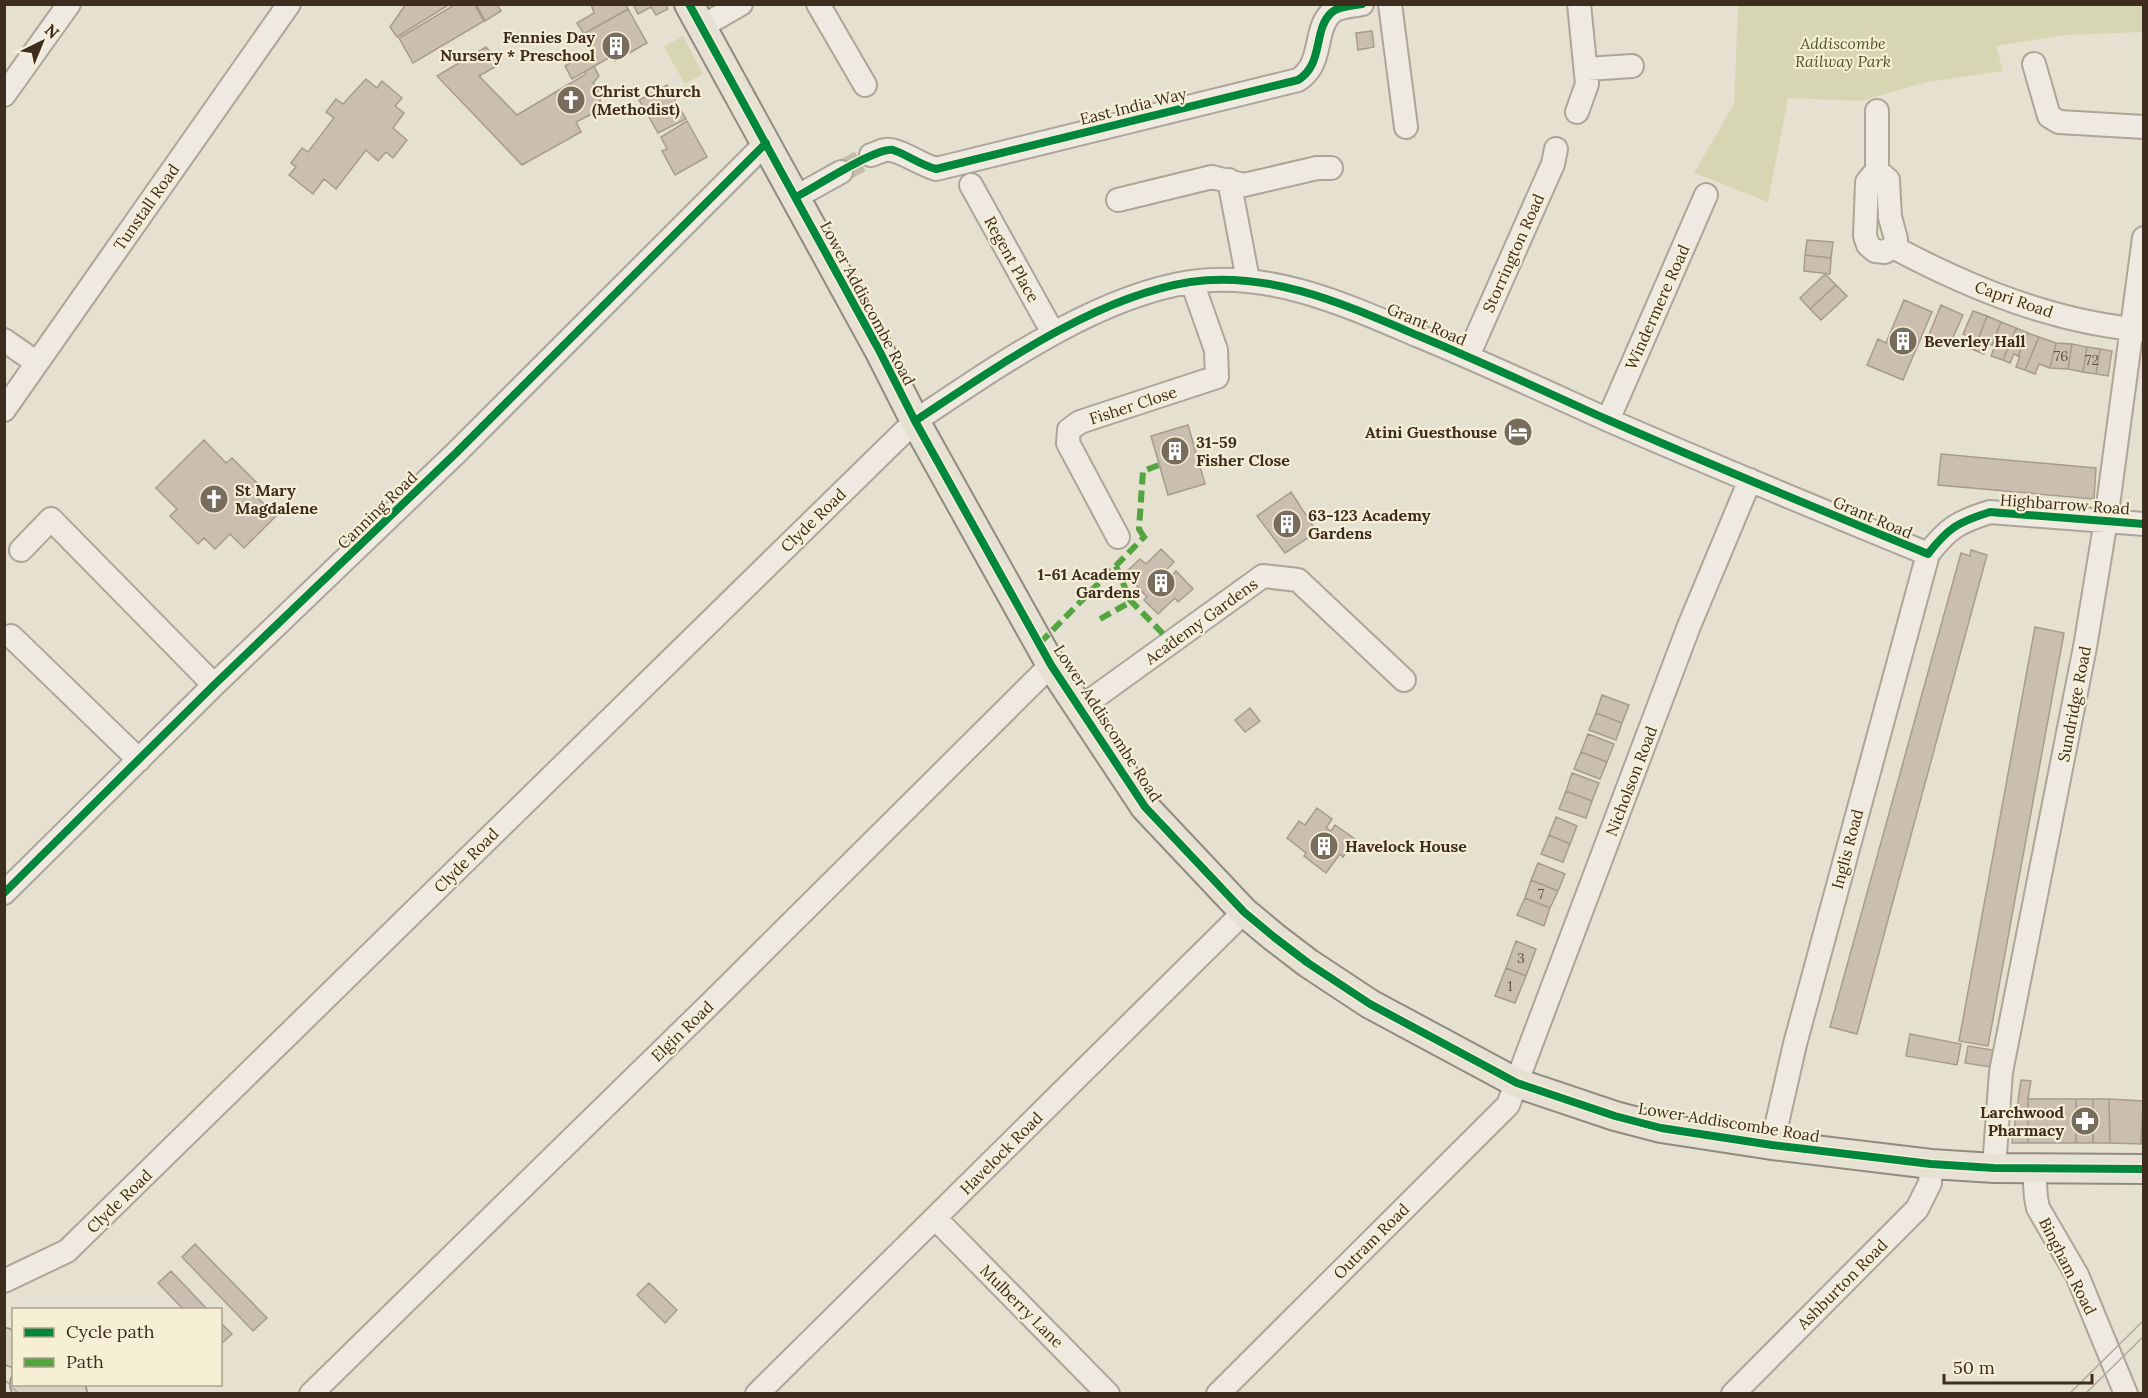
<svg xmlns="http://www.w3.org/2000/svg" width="2148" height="1398" viewBox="0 0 2148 1398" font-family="Lora,serif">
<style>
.green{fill:#d6d7b2}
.building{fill:#cabeb0;stroke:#a79b8e;stroke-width:1.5}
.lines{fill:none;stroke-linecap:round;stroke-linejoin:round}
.minor-tunnel{stroke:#c4bcad;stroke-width:22;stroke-dasharray:22 11;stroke-linecap:butt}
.minor-casing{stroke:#aca598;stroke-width:26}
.major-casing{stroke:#918a7f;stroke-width:32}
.highway-casing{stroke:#918a7f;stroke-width:36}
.minor{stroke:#eeeae1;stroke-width:22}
.major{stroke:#e6e1d3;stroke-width:28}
.highway{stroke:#d9d0c0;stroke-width:33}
.tram{stroke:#aeaaa1;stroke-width:1.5}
.quiet{stroke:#54a441;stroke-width:6;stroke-dasharray:12 6;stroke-linecap:butt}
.cycleway-casing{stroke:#f7eed6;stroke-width:11}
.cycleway{stroke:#00873e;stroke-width:8}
.labels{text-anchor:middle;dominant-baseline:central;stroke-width:4.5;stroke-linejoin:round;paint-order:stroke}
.number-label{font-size:14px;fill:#605143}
.poi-label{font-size:16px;font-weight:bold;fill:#3c2d1f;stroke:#f7eed6;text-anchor:start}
.park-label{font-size:16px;font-style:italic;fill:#4c5925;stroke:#f7eed6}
.street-label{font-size:16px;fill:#3c2d1f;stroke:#f7eed6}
</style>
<rect width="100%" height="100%" fill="#e6e0d0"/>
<!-- green -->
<path class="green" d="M1738 5H2143V32L2064 35 1996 46 2003 71 1927 82 1860 101 1788 98 1768 202 1694 173 1734 104Z
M683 36 703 74 685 84 664 47Z"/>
<!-- building -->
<path class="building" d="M406 4H450L397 37 390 27Z
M456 4H474L484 21 413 63 399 38Z
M476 4H497L501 11 485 21Z
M625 4 628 9 584 34 577 23 594 13 591 4Z
M638 4H666L668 9 656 15 651 7 638 14 634 6Z
M628 9 647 43 615 61 612 56 572 79 565 66 592 50 584 34Z
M1372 31 1374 47 1358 50 1356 33Z
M486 47 500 64 479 76 517 115 586 74 585 72 594 66 599 76 593 83 600 90 596 92 604 108 576 122 581 132 522 165 437 76Z
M366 79 377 88 382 81 402 98 395 106 404 113 393 128 407 140 393 158 386 152 378 161 366 150 336 189 324 179 313 194 289 175 296 167 291 163 302 148 308 152 334 118 326 112 336 99 343 104Z
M667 85 676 102 649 117 639 100Z
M676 102 686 119 658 133 649 117Z
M687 121 707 157 675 175 662 151 667 149 661 137Z
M1807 240 1833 242 1831 258 1805 255Z
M1805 255 1831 258 1830 274 1804 271Z
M1825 274 1836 285 1810 309 1800 298Z
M1836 285 1847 296 1821 320 1810 309Z
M1904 300 1932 312 1903 380 1867 365 1878 339 1886 343Z
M1941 305 1963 315 1949 346 1928 337Z
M1973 311 1987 316 1974 350 1964 346 1968 336 1963 334Z
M1987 316 2001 322 1992 345 1988 344 1984 354 1974 350Z
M2001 322 2016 328 2003 360 1991 356 1995 346 1992 345Z
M2016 328 2028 333 2018 356 2014 354 2010 363 2003 360Z
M2028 333 2039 337 2025 370 2016 367 2020 356H2018Z
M2039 337 2056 343 2050 368 2039 364 2035 374 2025 370Z
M2056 343 2072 344 2068 369 2050 368Z
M2072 344 2087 347 2083 372 2068 369Z
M2087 347 2100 349 2096 374 2083 372Z
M2100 349 2112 351 2108 376 2096 374Z
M1188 425 1205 484 1168 495 1151 436Z
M204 440 226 463 232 458 257 483 250 490 276 516 244 548 230 534 215 549 204 538 198 544 170 516 177 509 156 488Z
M1941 454 2096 468 2094 499 1938 485Z
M1291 492 1317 532 1285 553 1257 516Z
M1161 549 1174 562 1165 571 1171 577 1176 571 1193 589 1178 602 1175 598 1158 614 1144 600 1147 597 1125 573 1140 559 1146 564Z
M1971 550 1987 555 1857 1034 1830 1027 1961 553 1970 556Z
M2035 627 2064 633 1988 1046 1959 1041Z
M1602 695 1629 705 1622 723 1596 713Z
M1250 708 1260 721 1245 732 1235 720Z
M1596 713 1622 723 1616 740 1589 730Z
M1588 734 1614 744 1607 762 1581 752Z
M1581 752 1607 762 1600 779 1574 769Z
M1572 773 1599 783 1592 801 1566 791Z
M1566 791 1592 801 1586 818 1559 809Z
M1317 808 1332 819 1326 828 1331 831 1335 825 1355 839 1343 857 1340 854 1326 873 1304 856 1306 853 1287 838 1299 821 1305 825Z
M1556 817 1577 826 1570 844 1549 835Z
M1549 835 1570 844 1563 862 1541 854Z
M1538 863 1565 874 1558 891 1531 880Z
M1531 880 1558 891 1550 908 1525 898Z
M1525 898 1550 908 1544 926 1517 915Z
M1516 941 1536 949 1526 976 1506 968Z
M1506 968 1526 976 1515 1003 1495 996Z
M1910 1034 1961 1044 1957 1065 1906 1056Z
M1968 1046 1993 1050 1990 1067 1965 1063Z
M2021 1080 2031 1081 2028 1099V1143H2012Z
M2028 1099H2076V1143H2028Z
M2076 1099H2093V1143H2076Z
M2093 1099H2109L2110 1143H2093Z
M2109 1099 2143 1101 2141 1144 2110 1143Z
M2143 1101H2144V1144H2141Z
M195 1244 267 1318 253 1331 182 1257Z
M171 1271 208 1310H184L158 1283Z
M649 1283 677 1310 665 1323 637 1295Z
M220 1322 232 1334 220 1345Z"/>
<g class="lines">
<!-- minor-tunnel -->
<path class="minor-tunnel" d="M841 172 871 155"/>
<!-- minor casing -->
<g class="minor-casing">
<path id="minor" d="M818 4 865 85
M1390 4 1406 127
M701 27 741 4
M2034 64 2049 116 2059 122 2144 127
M1587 69 1632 66
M4 95 69 4
M1577 112 1587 84 1579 4
M871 155C875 154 880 151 885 150 898 148 921 165 936 169L1298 80C1324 64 1313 30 1331 13 1338 6 1353 6 1362 4
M1877 170 1888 180 1890 217 1896 239 1893 247 1885 252 1875 251 1868 245 1865 236 1867 182 1877 170V111
M1229 180 1248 280
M971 185 1053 333
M796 197 841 172
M1118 200 1212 177 1244 185 1317 168H1331
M1893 247C1970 288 2055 323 2144 330
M4 340 37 363
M1468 356 1553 164 1556 149
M4 410 289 4
M1608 420 1706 195
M1118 537 1068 443 1069 430 1080 422 1217 377 1216 350 1192 282
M21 550 51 519 214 685
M11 636 139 760
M1080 708 1263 576 1298 580 1404 680
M4 893 214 685 456 453 766 143
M1772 1145 1795 1044 1928 554C1948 528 1958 522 1990 512L2144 524
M1994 1168 2001 1072 2085 647 2106 520 2144 238
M2034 1169 2036 1198 2038 1208 2077 1275 2126 1394
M935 1218 1108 1394
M4 1281 67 1251 915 421C995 368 1094 297 1190 282 1270 270 1346 305 1419 336 1482 362 1544 391 1606 419 1713 466 1821 510 1928 554
M311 1394 713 1001 1051 665
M757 1394 1244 912
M1218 1394 1508 1105 1689 626 1750 480
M1733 1394 1917 1209 1930 1183 1931 1164"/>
</g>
<!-- major casing -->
<g class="major-casing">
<path id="major" d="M689 4 879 350 915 421 1051 665 1145 807 1244 912 1274 937 1308 963 1370 1004 1517 1083 1615 1116 1661 1128 1772 1145 1931 1164 1994 1168 2144 1169"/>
</g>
<!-- highway casing -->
<g class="highway-casing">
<path id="highway" d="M4 1345 14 1350
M27 1384 43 1394
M60 1384 70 1394"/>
</g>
<!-- minor -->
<use href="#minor" class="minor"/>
<!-- major -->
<use href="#major" class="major"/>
<!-- highway -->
<use href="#highway" class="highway"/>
<!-- tram -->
<path class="tram" d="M4 1379 19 1394
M2069 1394 2144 1320
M2085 1394 2144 1336"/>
<!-- quiet -->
<path class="quiet" d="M1144 537 1139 529 1143 471 1159 465
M1116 566 1130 600 1171 642
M1100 619 1132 601
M1040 643 1146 535"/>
<!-- cycleway casing -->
<g class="cycleway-casing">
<path id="cycleway" d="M689 4 879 350 915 421 1051 665 1145 807 1244 912 1274 937 1308 963 1370 1004 1517 1083 1615 1116 1661 1128 1772 1145 1931 1164 1994 1168 2144 1169
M796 197C814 188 876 147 893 150 906 154 920 165 936 169L1298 80C1324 64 1313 30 1331 13 1338 6 1353 6 1362 4
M915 421C995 368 1094 297 1190 282 1270 270 1346 305 1419 336 1482 362 1544 391 1606 419 1713 466 1821 510 1928 554 1948 528 1958 522 1990 512L2144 524
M4 893 214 685 456 453 766 143"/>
</g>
<!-- cycleway -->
<use href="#cycleway" class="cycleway"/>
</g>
<!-- icons -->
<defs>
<g id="building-disc" transform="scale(1.5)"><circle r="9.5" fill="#786c5d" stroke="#f7eed6"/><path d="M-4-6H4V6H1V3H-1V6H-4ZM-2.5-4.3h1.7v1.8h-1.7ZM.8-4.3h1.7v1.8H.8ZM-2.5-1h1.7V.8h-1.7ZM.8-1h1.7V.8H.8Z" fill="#fff"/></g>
<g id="church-disc" transform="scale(1.5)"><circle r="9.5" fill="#786c5d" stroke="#f7eed6"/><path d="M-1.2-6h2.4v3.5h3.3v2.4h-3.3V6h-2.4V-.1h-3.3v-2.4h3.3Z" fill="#fff"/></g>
<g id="hotel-disc" transform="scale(1.5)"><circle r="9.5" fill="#786c5d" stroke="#f7eed6"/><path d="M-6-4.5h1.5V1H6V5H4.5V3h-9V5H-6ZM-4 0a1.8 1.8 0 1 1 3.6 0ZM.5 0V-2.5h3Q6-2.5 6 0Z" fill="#fff"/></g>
<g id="pharmacy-disc" transform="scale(1.5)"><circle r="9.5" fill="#786c5d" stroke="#f7eed6"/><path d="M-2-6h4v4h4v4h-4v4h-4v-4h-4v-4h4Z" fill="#fff"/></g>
</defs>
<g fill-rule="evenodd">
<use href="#building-disc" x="616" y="46"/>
<use href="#church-disc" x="571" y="100"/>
<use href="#building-disc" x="1903" y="341"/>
<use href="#hotel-disc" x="1518" y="432"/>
<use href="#building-disc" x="1175" y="451"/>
<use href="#church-disc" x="214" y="499"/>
<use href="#building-disc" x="1287" y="524"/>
<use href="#building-disc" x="1161" y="583"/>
<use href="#building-disc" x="1324" y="846"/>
<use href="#pharmacy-disc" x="2085" y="1121"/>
</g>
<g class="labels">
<!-- number labels -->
<g class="number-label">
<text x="2061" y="356">76</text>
<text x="2092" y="360">72</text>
<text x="1541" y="894">7</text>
<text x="1521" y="958">3</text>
<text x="1510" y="986">1</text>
</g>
<!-- poi labels -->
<g class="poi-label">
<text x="595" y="37" text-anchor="end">Fennies Day<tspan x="595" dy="18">Nursery * Preschool</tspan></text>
<text x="592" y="91">Christ Church<tspan x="592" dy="18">(Methodist)</tspan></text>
<text x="1924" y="341">Beverley Hall</text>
<text x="1497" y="432" text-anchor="end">Atini Guesthouse</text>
<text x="1196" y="442">31-59<tspan x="1196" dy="18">Fisher Close</tspan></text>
<text x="235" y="490">St Mary<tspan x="235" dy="18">Magdalene</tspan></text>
<text x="1308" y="515">63-123 Academy<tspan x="1308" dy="18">Gardens</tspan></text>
<text x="1140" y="574" text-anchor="end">1-61 Academy<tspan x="1140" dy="18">Gardens</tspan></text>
<text x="1345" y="846">Havelock House</text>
<text x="2064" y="1112" text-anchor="end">Larchwood<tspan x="2064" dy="18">Pharmacy</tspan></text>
</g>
<!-- park labels -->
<g class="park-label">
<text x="1843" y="43">Addiscombe<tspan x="1843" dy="18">Railway Park</tspan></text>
</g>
<!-- street labels -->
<g class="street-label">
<text transform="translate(1133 106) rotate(-14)">East India Way</text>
<text transform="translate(146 207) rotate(-55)">Tunstall Road</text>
<text transform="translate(1513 253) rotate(-66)">Storrington Road</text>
<text transform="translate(1012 259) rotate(61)">Regent Place</text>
<text transform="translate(2014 299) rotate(19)">Capri Road</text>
<text transform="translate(868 303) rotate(62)">Lower Addiscombe Road</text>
<text transform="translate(1657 307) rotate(-66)">Windermere Road</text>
<text transform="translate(1427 324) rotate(23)">Grant Road</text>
<text transform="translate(1133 405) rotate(-18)">Fisher Close</text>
<text transform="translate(2065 504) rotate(4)">Highbarrow Road</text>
<text transform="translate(377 510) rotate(-44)">Canning Road</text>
<text transform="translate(1873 517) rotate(23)">Grant Road</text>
<text transform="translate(813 520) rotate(-44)">Clyde Road</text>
<text transform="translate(1201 621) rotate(-36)">Academy Gardens</text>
<text transform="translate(2074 704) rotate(-79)">Sundridge Road</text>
<text transform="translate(1108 723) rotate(57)">Lower Addiscombe Road</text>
<text transform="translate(1631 781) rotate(-69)">Nicholson Road</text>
<text transform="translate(1847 849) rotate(-75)">Inglis Road</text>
<text transform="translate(466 860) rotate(-45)">Clyde Road</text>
<text transform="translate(682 1031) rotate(-44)">Elgin Road</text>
<text transform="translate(1729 1122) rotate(9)">Lower Addiscombe Road</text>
<text transform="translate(1001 1153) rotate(-45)">Havelock Road</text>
<text transform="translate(119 1201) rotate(-44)">Clyde Road</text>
<text transform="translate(1371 1241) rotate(-45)">Outram Road</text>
<text transform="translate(2068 1266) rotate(63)">Bingham Road</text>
<text transform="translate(1842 1284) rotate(-45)">Ashburton Road</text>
<text transform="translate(1022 1306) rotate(45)">Mulberry Lane</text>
</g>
</g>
<!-- border -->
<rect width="2148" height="1398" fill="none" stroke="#3c2d1f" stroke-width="12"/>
<!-- legend -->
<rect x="12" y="1308" width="210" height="78" fill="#f7eed6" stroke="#aca18d" stroke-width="1.5"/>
<rect x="24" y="1328" width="30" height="9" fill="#00873e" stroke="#aca18d" stroke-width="1.5"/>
<text x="66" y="1338" font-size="18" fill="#3c2d1f">Cycle path</text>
<rect x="24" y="1358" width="30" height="9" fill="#54a441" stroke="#aca18d" stroke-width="1.5"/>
<text x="66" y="1368" font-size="18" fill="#3c2d1f">Path</text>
<!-- north arrow -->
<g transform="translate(42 42) rotate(43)" stroke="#f7eed6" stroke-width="4.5" paint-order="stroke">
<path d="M0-4.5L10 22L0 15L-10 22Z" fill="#3c2d1f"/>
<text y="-9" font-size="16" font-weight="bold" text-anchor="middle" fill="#3c2d1f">N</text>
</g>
<!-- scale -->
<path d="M1944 1374v9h148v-9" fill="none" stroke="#3c2d1f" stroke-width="3"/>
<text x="1953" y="1374" font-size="18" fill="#3c2d1f" stroke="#f7eed6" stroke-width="4.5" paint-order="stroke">50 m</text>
</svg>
